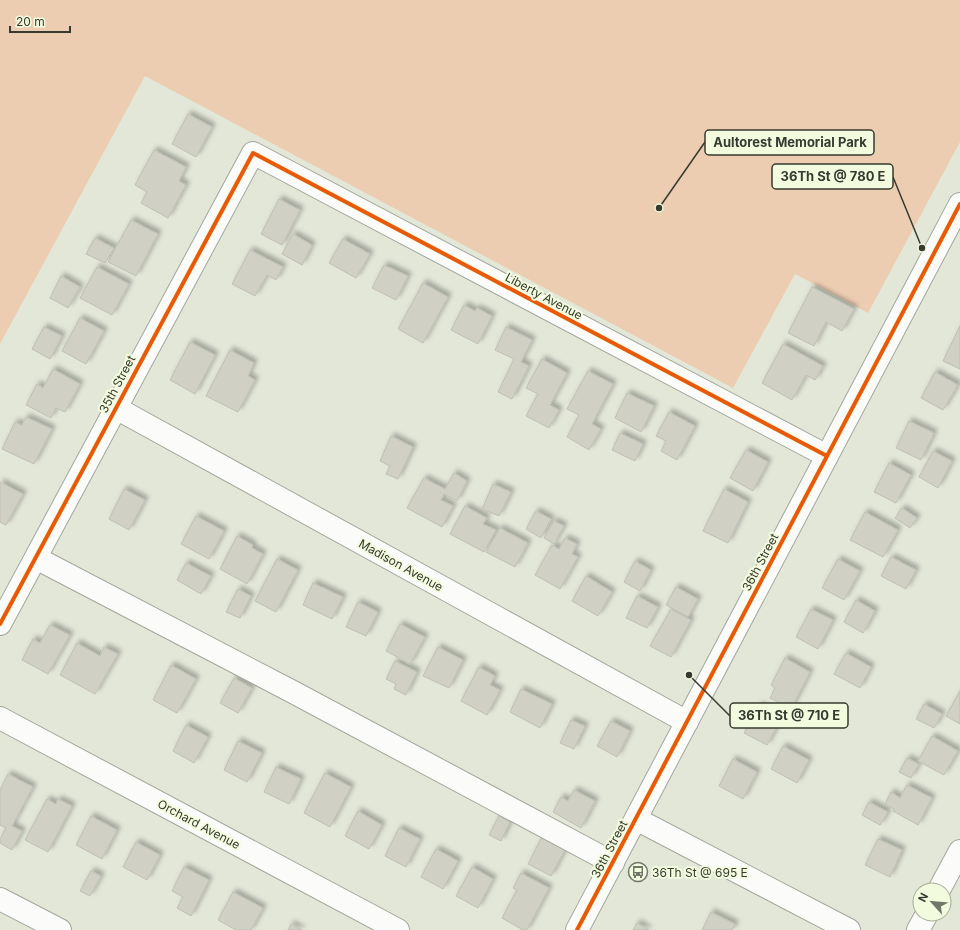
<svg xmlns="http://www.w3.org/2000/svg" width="960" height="930" viewBox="0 0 960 930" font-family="Inter,sans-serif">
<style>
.green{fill:#eccdb2}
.building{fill:#d1d0c4;stroke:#bfbfb3;filter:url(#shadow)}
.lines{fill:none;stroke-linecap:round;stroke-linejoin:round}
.minor-casing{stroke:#a3a79b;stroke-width:24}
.major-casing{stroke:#a3a79b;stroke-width:24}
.minor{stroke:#fbfbf9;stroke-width:22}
.major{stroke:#fbfbf9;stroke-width:22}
.cycleway-casing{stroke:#f3fbdf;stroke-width:6}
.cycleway{stroke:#e8590c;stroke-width:4}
.labels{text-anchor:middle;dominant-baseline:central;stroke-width:4;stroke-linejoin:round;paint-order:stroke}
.street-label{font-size:12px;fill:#373a2f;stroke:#f3fbdf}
.poi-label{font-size:12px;fill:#373a2f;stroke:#f3fbdf;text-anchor:start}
.leader{fill:none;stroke:#373a2f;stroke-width:1.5}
.callout-dot{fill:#373a2f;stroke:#f3fbdf;stroke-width:1.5}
.callout{fill:#f3fbdf;stroke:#373a2f;stroke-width:1.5}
.callout-label{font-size:13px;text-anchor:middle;font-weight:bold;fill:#373a2f}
</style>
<defs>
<filter id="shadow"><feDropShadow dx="3.5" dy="-3.5" stdDeviation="2" flood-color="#0004"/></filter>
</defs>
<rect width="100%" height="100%" fill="#e3e7d8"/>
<!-- green -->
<path class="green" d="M0 0H960V142L868 313 795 274 733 388 145 76 0 344Z"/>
<!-- building -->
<path class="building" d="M188 114 212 127 196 157 172 144Z
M154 150 186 167 179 181 186 185 168 218 141 203 147 192 135 185Z
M279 199 300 210 282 245 261 234Z
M131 220 158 234 136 276 108 262Z
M293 234 312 245 302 265 282 254Z
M95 238 114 248 105 263 86 254Z
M343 239 370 254 356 278 329 263Z
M250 250 283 267 276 280 267 275 255 296 232 284Z
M384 265 408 276 396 300 372 288Z
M97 267 129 284 112 315 80 298Z
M61 276 80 287 68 308 50 298Z
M423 283 448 297 423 343 398 329Z
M812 287 854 309 842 331 826 322 814 346 788 333Z
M464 305 475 311 477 308 492 316 478 344 451 330Z
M80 318 104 331 86 364 62 351Z
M960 326V369L943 361Z
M44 327 62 336 50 359 32 349Z
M506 327 532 340 521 362 529 366 512 399 498 392 514 359 495 350Z
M190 342 215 355 195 394 170 380Z
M783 344 823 366 815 380 806 375 792 400 762 383Z
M230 350 254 363 248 376 255 380 238 412 206 396Z
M542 359 567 373 550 405 559 410 549 428 526 416 538 394 526 388Z
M53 369 80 384 65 412 56 408 51 418 26 405 37 384 43 388Z
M588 371 613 384 592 424 601 429 589 450 567 437 579 415 567 409Z
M935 372 958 385 943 410 921 398Z
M627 393 654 406 641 432 615 418Z
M669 412 695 426 677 460 661 451 666 441 656 436Z
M26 417 52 429 34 464 2 449 15 422 22 425Z
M909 421 934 433 921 460 896 448Z
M620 433 643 444 635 461 612 450Z
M391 436 413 447 398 479 386 474 390 466 380 461Z
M746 450 768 462 753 491 730 478Z
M933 451 952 461 938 488 919 477Z
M889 463 911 475 896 503 874 492Z
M454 473 467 481 457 501 444 494 441 500 453 506 442 527 407 508 424 478 445 489Z
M0 482 23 494 6 525 0 522Z
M493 484 511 492 499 516 482 509Z
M124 489 145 500 129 530 109 519Z
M724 489 748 502 728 543 703 531Z
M465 506 487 518 483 524 496 530 484 552 450 534Z
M902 508 917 518 910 528 895 518Z
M536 511 551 519 541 538 526 529Z
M865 512 898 530 883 557 850 540Z
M196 516 224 531 209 559 181 544Z
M554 521 564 526 554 544 544 538Z
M500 528 528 543 515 567 486 552Z
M237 536 253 545 252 548 263 554 247 584 220 569Z
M565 538 577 544 572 554 578 557 560 589 535 575 552 545 559 549Z
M891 557 916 570 906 589 881 576Z
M277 559 298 570 276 612 255 601Z
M838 559 860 571 844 600 822 588Z
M635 561 651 570 640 591 624 582Z
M186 563 211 576 201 594 177 580Z
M586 576 612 592 598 616 572 601Z
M313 583 343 597 332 619 303 605Z
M676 587 698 599 688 617 666 605Z
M238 589 251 596 240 618 226 612Z
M637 596 658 607 647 628 626 618Z
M856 600 875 611 863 633 844 622Z
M358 602 378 612 366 636 346 627Z
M671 609 691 620 671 657 650 646Z
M811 609 833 620 818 649 796 637Z
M400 624 425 637 410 664 386 651Z
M50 625 70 635 48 674 22 660 33 639 40 643Z
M77 643 100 656 104 647 118 654 95 694 60 675Z
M438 647 463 660 449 688 423 676Z
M846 653 871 667 860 688 834 674Z
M785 658 810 672 791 709 770 698 775 688 771 685Z
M395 661 417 672 406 695 394 689 396 684 386 679Z
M171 665 196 679 177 713 153 700Z
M479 667 495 676 490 685 500 690 487 715 461 701Z
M234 678 252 688 238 713 220 703Z
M521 689 552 704 540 728 510 712Z
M960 691V724L946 716Z
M924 704 942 714 934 728 916 719Z
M759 705 782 717 767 745 744 733Z
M571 720 585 726 574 749 560 743Z
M611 721 630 731 617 757 597 746Z
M186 725 208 737 194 763 173 751Z
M932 736 958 751 944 775 918 761Z
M238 741 262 753 247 782 224 770Z
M783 746 809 760 797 783 771 769Z
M907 758 919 764 911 778 899 772Z
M733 759 757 772 743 799 719 786Z
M276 767 301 779 289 804 264 792Z
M325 773 351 787 330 827 304 813Z
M8 774 33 787 12 826 22 831 12 850 0 843V839L6 828 0 825V790Z
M907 785 932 798 918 825 893 811 894 809 885 804 891 792 900 798Z
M574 790 595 801 581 828 553 812 561 797 568 801Z
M47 799 56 804 58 799 72 806 48 852 25 840Z
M869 802 888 812 880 825 862 815Z
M358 811 382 825 369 849 345 836Z
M91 816 117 830 102 859 76 845Z
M499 816 510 822 501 841 489 835Z
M399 828 420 839 406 867 385 856Z
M544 833 567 846 551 876 528 864Z
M878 839 902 850 890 877 865 865Z
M136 842 160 855 147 880 123 867Z
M436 849 458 861 443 889 421 877Z
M184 867 209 880 191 916 177 908 183 897 172 891Z
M472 867 493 879 478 908 456 896Z
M91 871 101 876 90 896 80 891Z
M521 873 549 888 527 930H523L502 918 517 890 513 888Z
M233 892 263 908 251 930H236L218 920Z
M711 912 735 924 732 930H702Z
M637 923 649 930H633Z
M291 924 302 930H288Z"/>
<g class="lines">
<!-- minor casing -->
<g class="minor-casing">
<path id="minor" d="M116 408 687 722
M36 558 293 692 613 863
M0 624 253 153 827 456
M0 718 398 930
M636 819 849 930
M939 890 960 851
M0 899 60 930
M918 930 927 914"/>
</g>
<!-- major casing -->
<g class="major-casing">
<path id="major" d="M577 930 960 204"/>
</g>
<!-- minor -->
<use href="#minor" class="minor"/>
<!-- major -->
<use href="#major" class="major"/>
<!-- cycleway casing -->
<g class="cycleway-casing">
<path id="cycleway" d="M0 624 253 153 827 456
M577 930 960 204"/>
</g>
<!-- cycleway -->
<use href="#cycleway" class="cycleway"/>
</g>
<!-- icons -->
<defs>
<g id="bus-ring" transform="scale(1)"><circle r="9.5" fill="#f3fbdf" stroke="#73776a" stroke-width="1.5"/><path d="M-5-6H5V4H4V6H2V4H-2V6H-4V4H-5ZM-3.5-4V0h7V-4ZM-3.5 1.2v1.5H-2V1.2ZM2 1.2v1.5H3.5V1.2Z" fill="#73776a"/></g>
</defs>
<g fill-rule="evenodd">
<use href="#bus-ring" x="638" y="872"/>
</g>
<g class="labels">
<!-- street labels -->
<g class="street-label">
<text transform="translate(544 296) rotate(28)">Liberty Avenue</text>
<text transform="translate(117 384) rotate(-62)">35th Street</text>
<text transform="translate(760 562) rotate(-62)">36th Street</text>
<text transform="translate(401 565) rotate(29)">Madison Avenue</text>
<text transform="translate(199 824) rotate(28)">Orchard Avenue</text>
<text transform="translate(609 849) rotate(-62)">36th Street</text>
</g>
<!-- poi labels -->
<g class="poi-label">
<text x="652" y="872">36Th St @ 695 E</text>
</g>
</g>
<!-- callouts -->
<path class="leader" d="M659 208L705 142M922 248L893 177M689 675L730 716"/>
<g class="callout-dot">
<circle cx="659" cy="208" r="4"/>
<circle cx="922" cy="248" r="4"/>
<circle cx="689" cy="675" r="4"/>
</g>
<g class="callout">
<rect x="705" y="130" width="169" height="25" rx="4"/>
<rect x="772" y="164" width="121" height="25" rx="4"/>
<rect x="730" y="703" width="118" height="25" rx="4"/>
</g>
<g class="callout-label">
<text x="790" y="147">Aultorest Memorial Park</text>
<text x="833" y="181">36Th St @ 780 E</text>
<text x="789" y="720">36Th St @ 710 E</text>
</g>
<!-- north arrow -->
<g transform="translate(932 902) rotate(297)"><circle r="19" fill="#f3fbdf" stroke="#a8ae99"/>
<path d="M0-3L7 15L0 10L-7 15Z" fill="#73776a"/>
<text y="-6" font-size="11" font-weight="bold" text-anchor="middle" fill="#373a2f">N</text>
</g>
<!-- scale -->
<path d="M10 26v6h60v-6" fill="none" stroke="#373a2f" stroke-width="2"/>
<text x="16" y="26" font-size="12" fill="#373a2f" stroke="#f3fbdf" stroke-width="3" paint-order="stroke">20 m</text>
</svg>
